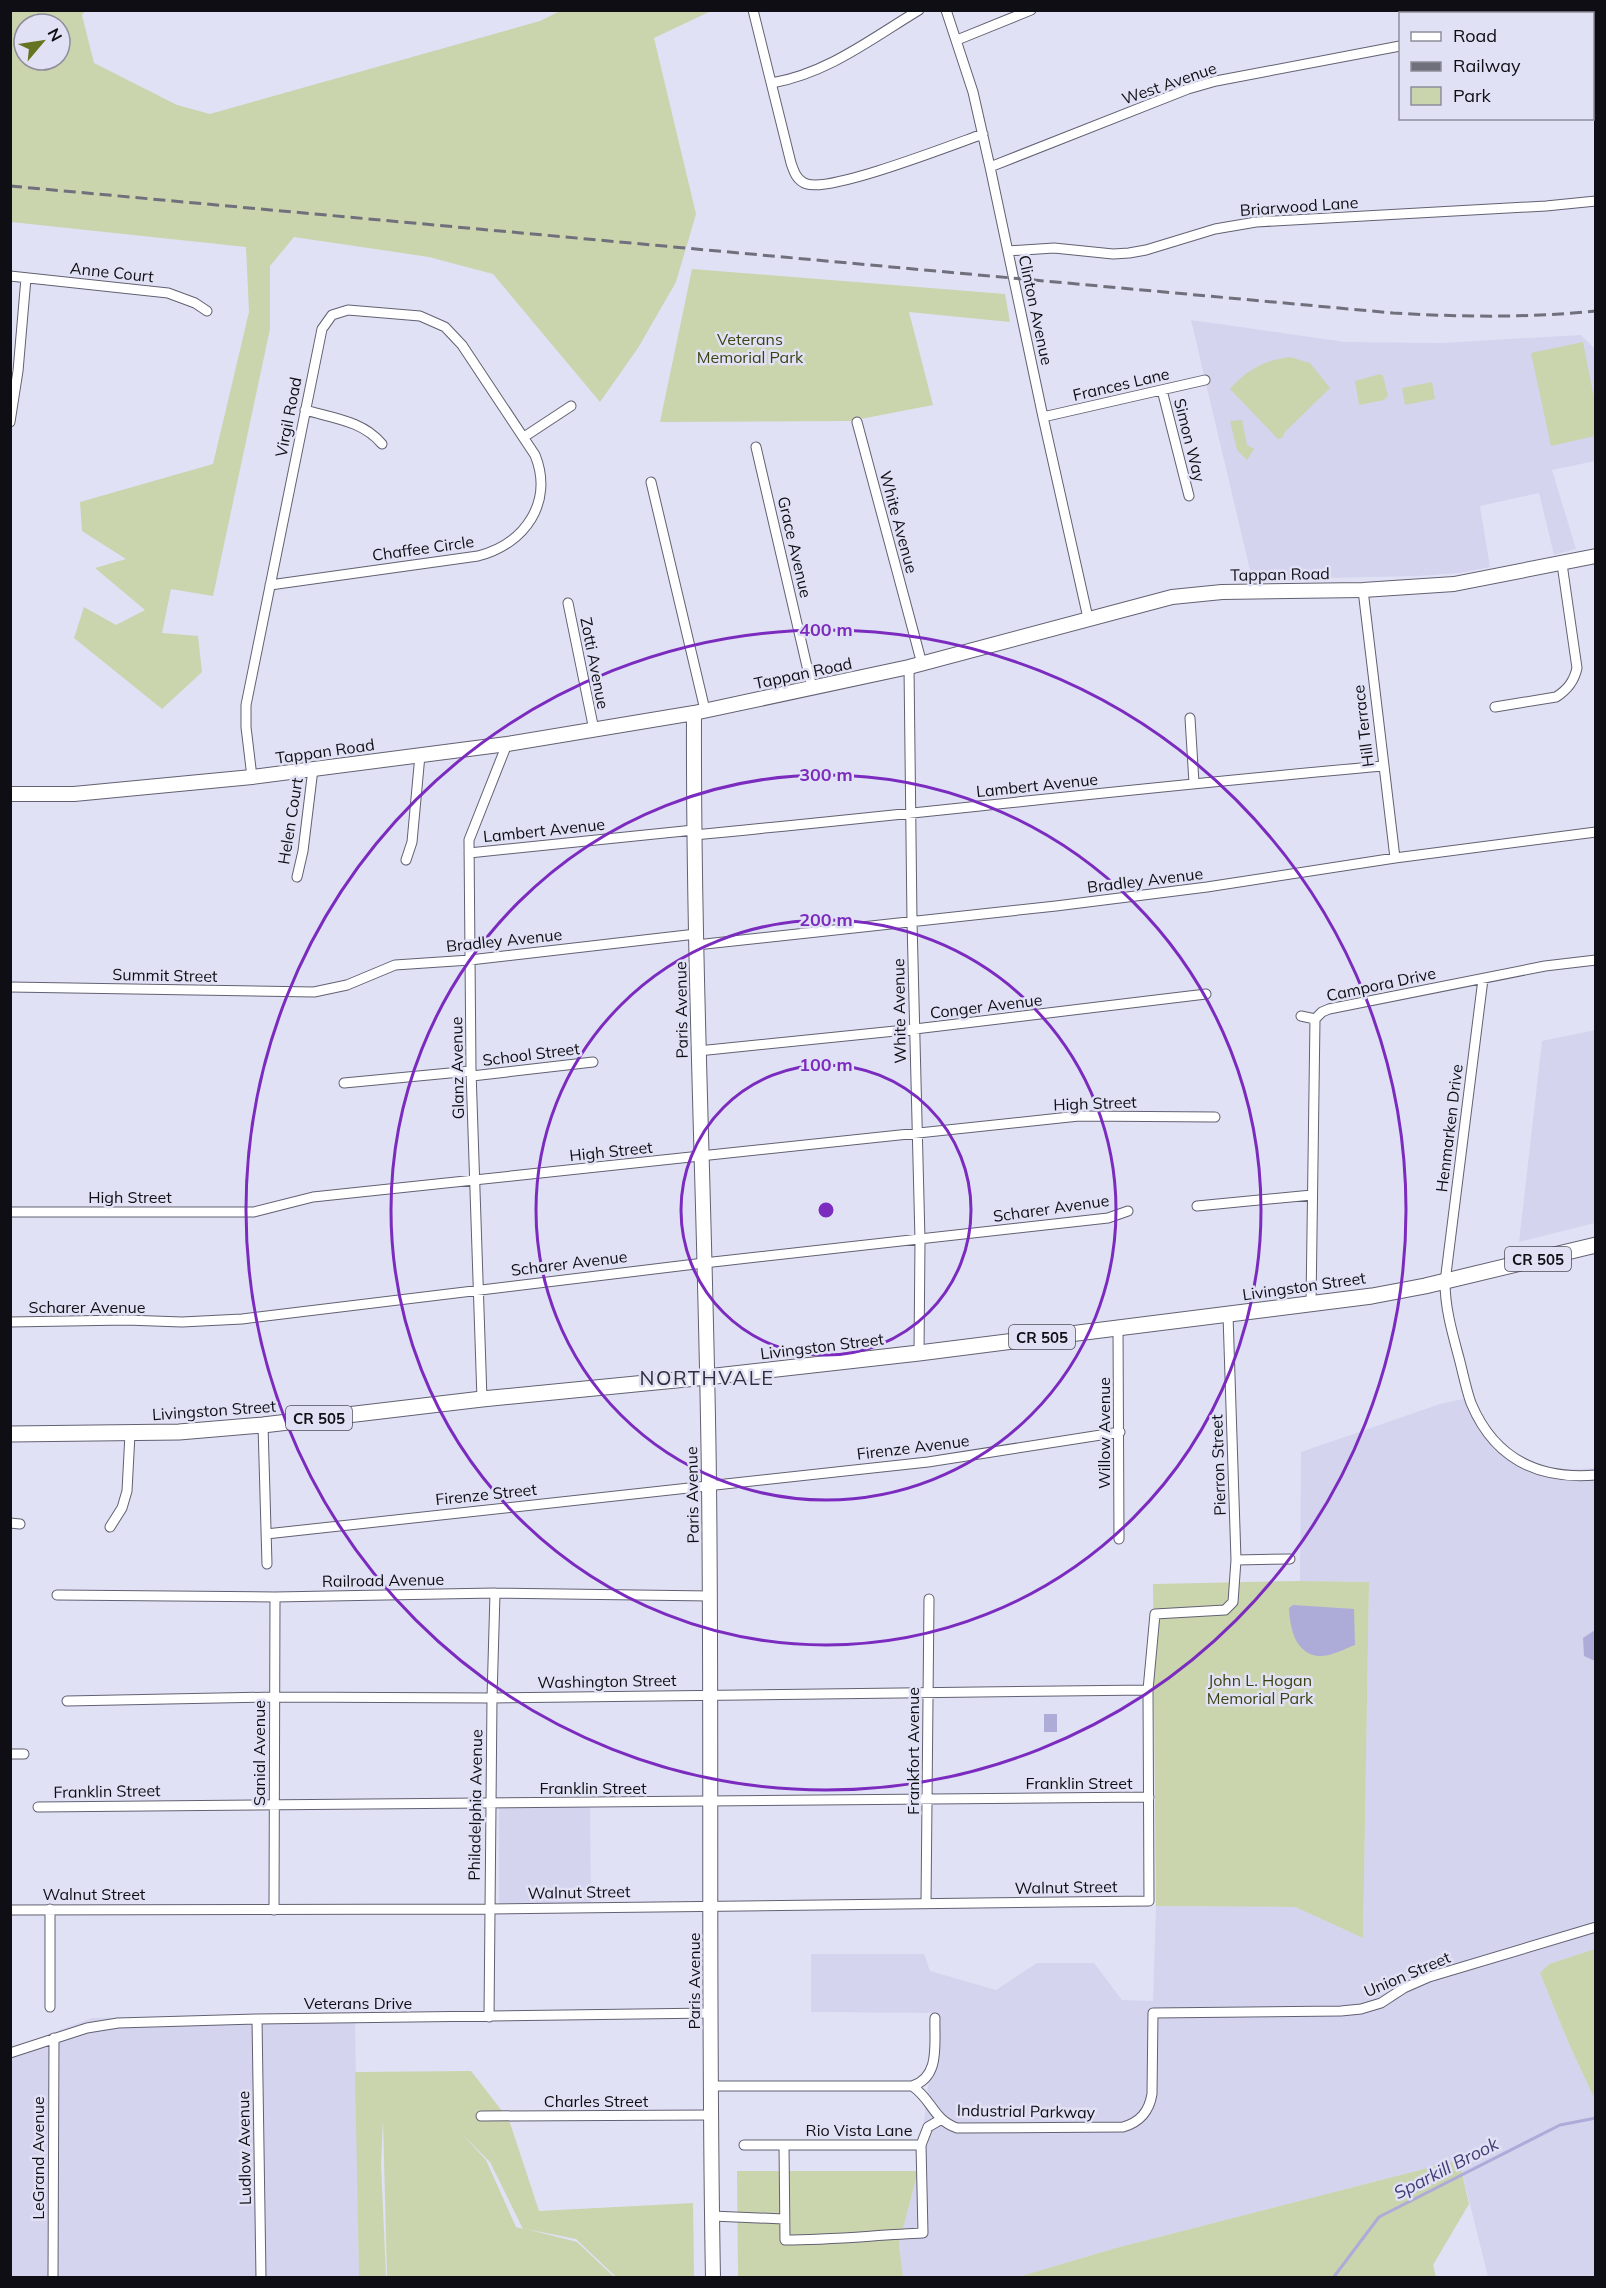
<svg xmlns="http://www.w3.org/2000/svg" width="1606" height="2288" viewBox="0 0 1606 2288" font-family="Mulish,sans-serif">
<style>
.built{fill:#d4d4ef}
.green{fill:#cad4ad;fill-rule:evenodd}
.water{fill:#adabd8}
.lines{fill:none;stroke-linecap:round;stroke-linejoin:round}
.stream{stroke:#adabd8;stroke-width:3}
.street-casing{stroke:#616172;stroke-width:11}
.secondary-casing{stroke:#616172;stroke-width:16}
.primary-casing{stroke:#616172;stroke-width:17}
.street{stroke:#fff;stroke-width:9}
.secondary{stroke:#fff;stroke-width:14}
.primary{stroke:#fff;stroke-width:15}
.rail{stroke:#70707d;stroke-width:3;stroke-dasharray:12 6;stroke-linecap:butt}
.ring{fill:none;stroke:#7b2cbf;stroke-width:3}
.labels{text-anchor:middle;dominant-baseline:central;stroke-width:5;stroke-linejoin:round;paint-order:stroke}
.shield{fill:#e1e1f5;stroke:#4d4d58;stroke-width:1.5}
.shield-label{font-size:15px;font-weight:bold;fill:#0e0e14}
.street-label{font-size:16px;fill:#0e0e14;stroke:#e1e1f5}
.park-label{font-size:16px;fill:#39430f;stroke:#e1e1f5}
.water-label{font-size:18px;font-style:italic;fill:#433d75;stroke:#e1e1f5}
.quarter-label{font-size:20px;letter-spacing:1.5px;fill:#2f2f3e;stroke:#e1e1f5}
.centre{fill:#7b2cbf;stroke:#e1e1f5;stroke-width:3}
.ring-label{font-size:18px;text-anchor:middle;font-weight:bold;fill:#7b2cbf;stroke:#e1e1f5;stroke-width:5;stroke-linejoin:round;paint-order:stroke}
</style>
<rect width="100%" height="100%" fill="#e1e1f5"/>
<!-- built -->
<path class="built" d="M1191 320 1345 342 1440 343 1581 335 1595 349V461L1552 470 1576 549 1554 555 1539 493 1480 506 1490 567 1460 573 1418 576 1329 578 1253 583Z
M1595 1030V1223L1519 1242 1542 1041Z
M1472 1397 1501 1449 1556 1470 1595 1468V1949L1549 1964 1540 1973 1569 2044 1595 2100V2277H1488L1459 2160 1116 2248 1018 2277H903L899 2244 918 2171 937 2013 811 2012V1954H924L930 1971 996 1990 1037 1963H1094L1122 2000 1153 2001 1156 1906 1295 1907 1363 1938 1369 1582 1300 1581 1301 1452 1440 1404Z
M590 1806 591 1903H499V1807Z
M355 2015 359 2277 11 2278V2048L92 2018Z"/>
<!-- green -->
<path class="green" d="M11 10 85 11 82 15 94 63 177 105 210 114 540 21 560 11H711L654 38 696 214 676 282 638 348 600 402 493 274 429 257 294 237 270 266V329L213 596 171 589 162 633 198 636 202 672 162 709 74 638 84 607 116 625 145 610 95 568 126 559 82 531 80 502 213 464 249 312 246 247 11 222ZM24 24H60V60H24Z
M692 269 1005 294 1010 322 909 312 933 405 850 421 660 422Z
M1583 342 1595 403V436L1551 446 1531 353Z
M1290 357 1310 363 1330 388 1285 432 1282 438 1278 439 1230 389C1246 370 1265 360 1290 357Z
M1380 374 1383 376 1388 396 1384 400 1359 405 1355 381Z
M1432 382 1435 399 1405 405 1402 388Z
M1242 420 1247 445 1254 449 1247 460 1237 450 1230 421Z
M1300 1581 1369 1582 1363 1938 1295 1907 1156 1906 1153 1584Z
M1595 1949H1596L1595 2100 1569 2044 1540 1973 1549 1964Z
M471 2071 509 2120 539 2211 693 2203 694 2277H616L576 2239 526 2229 577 2242 614 2277H387L383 2119 381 2163 386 2277H359L355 2072ZM461 2133 490 2162 523 2229 516 2227 486 2160Z
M1459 2160 1469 2204 1433 2265 1436 2277H1018L1116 2248Z
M737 2171H918L899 2244 903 2277H738Z"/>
<!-- water -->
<path class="water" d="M1293 1605 1354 1609 1355 1645C1344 1649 1330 1657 1318 1656 1295 1653 1290 1628 1289 1608Z
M1595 1630V1661L1584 1656 1583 1638Z
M1044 1714H1057V1732H1044Z"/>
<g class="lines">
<!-- stream -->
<path class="stream" d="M1333 2278 1379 2217 1560 2125 1596 2118"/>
<!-- street casing -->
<g class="street-casing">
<path id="street" d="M753 10 791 163C794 172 797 181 807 184 832 192 952 145 983 134
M946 10 973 92 990 167 1043 417 1088 618
M1510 10V14
M1580 14 1596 11
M957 40 1031 10
M772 83C828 73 871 39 919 10
M990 167 1188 89 1216 81 1400 46
M1008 251 1054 248 1113 254 1129 253 1146 250 1215 229 1256 222 1546 206 1596 201
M10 276 168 293 195 303 207 311
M1162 390 1189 496
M305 410C333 418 363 421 382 444
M1043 417 1205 380
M10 422 18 371 26 278
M857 422 922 664
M524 437 571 406
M756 447 812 688
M651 482 705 710
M1363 590 1395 858
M568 603 594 730
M909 667 912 921 920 1240 919 1353
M1495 707 1556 697C1567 690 1574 682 1577 668L1562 564
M1190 718 1194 783
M252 777 246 727V705L322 329 332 315 348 310 420 316 445 327 462 345 535 455C554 502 525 544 478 556L270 585
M694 835C924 813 1153 786 1383 766
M469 853 694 830
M406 860 412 842 420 755
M297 877 303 851 313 769
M696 945 1056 906 1207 887 1395 858 1596 832
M1483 979 1445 1282C1445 1308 1452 1332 1459 1358 1463 1373 1466 1389 1471 1403 1494 1458 1537 1480 1596 1475
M10 987 314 992 347 985 395 965 470 960 696 934
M1301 1016 1315 1019
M698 1051 915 1029 1206 994
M472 1076 593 1062
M344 1083 471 1071
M1197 1206 1312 1195
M10 1212H254L313 1197 1079 1116 1215 1117
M1311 1304 1315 1019 1322 1012 1329 1009 1545 966 1596 960
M1228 1315 1236 1560 1290 1559
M10 1322 126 1320 182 1322 242 1319 704 1263 1108 1218 1128 1211
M1118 1327 1119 1539
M482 1399 471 1071 469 840 507 744
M263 1425 267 1564
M10 1523 20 1524
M110 1527 122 1508 127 1491 130 1434
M266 1534 928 1462 1120 1432
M57 1595 275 1597 495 1593 710 1596
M67 1701 274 1697 492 1698 1148 1690
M10 1754H24
M38 1807 1149 1797
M926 1903 929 1599
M10 1910 489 1909 1149 1901 1148 1690 1155 1614 1225 1610 1233 1602 1236 1560
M274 1910 275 1597
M50 2007V1909
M489 2017 492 1698 495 1593
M257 2019 261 2278
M10 2053 87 2028 118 2023 257 2019 711 2013
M710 2086H912C932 2099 933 2120 957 2128L1123 2127C1140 2122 1149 2112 1152 2094L1153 2013 1341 2011 1361 2009 1381 2003 1404 1988 1429 1977 1596 1927
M912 2086C941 2077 934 2043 935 2018
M481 2116 710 2115
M744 2145H784
M921 2145H784L785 2240C831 2240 876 2235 923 2233L921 2145 928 2127 940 2120
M712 2216 784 2219
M53 2278 54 2038"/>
</g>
<!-- secondary casing -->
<g class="secondary-casing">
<path id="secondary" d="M694 713C693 970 706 1226 709 1483 712 1748 708 2013 713 2278
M10 794H74L252 777 507 744 694 713 909 667 1172 597 1222 592 1363 590 1454 584 1596 556"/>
</g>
<!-- primary casing -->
<g class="primary-casing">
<path id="primary" d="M10 1434 179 1432 263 1425 482 1399 707 1377 919 1353 1372 1296 1425 1286 1596 1245"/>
</g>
<!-- street -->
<use href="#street" class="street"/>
<!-- secondary -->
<use href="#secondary" class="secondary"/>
<!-- primary -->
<use href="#primary" class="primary"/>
<!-- rail -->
<path class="rail" d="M10 186 1393 313C1461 317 1528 318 1596 311"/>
</g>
<!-- distance rings -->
<g class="ring">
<circle cx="826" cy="1210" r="145"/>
<circle cx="826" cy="1210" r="290"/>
<circle cx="826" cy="1210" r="435"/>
<circle cx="826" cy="1210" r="580"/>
</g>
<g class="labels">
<!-- shield labels -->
<g class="shield">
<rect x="1505" y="1247" width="66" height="24" rx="4.5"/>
<rect x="1009" y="1325" width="66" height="24" rx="4.5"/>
<rect x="286" y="1406" width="66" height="24" rx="4.5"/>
</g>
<g class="shield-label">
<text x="1538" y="1259">CR 505</text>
<text x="1042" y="1337">CR 505</text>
<text x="319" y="1418">CR 505</text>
</g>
<!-- street labels -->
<g class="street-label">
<text transform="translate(1169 83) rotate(-19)">West Avenue</text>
<text transform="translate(1299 206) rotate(-4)">Briarwood Lane</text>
<text transform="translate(112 272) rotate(6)">Anne Court</text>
<text transform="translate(1036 310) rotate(78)">Clinton Avenue</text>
<text transform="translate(1121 384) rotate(-13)">Frances Lane</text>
<text transform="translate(288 417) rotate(-79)">Virgil Road</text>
<text transform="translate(1190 440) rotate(76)">Simon Way</text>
<text transform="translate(899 522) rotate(75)">White Avenue</text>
<text transform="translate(795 547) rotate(77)">Grace Avenue</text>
<text transform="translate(423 548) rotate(-8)">Chaffee Circle</text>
<text transform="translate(1280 574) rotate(-1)">Tappan Road</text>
<text transform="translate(595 663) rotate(79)">Zotti Avenue</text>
<text transform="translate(803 673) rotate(-12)">Tappan Road</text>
<text transform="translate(1363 726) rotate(-97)">Hill Terrace</text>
<text transform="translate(325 751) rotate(-8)">Tappan Road</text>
<text transform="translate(1037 785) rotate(-6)">Lambert Avenue</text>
<text transform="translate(290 821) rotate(-81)">Helen Court</text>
<text transform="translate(544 830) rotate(-6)">Lambert Avenue</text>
<text transform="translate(1145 880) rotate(-7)">Bradley Avenue</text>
<text transform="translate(504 940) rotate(-6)">Bradley Avenue</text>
<text transform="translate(165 975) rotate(1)">Summit Street</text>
<text transform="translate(1381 984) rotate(-12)">Campora Drive</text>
<text transform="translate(986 1006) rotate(-7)">Conger Avenue</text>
<text transform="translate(681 1010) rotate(-91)">Paris Avenue</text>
<text transform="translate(899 1011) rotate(-91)">White Avenue</text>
<text transform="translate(531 1054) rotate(-7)">School Street</text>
<text transform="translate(457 1068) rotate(-91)">Glanz Avenue</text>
<text transform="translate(1095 1103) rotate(-2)">High Street</text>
<text transform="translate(1449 1128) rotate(-83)">Henmarken Drive</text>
<text transform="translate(611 1151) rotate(-6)">High Street</text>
<text x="130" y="1197">High Street</text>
<text transform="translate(1051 1208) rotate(-8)">Scharer Avenue</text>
<text transform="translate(569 1263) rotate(-7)">Scharer Avenue</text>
<text transform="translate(1304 1286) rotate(-8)">Livingston Street</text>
<text x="87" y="1307">Scharer Avenue</text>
<text transform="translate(822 1346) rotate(-7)">Livingston Street</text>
<text transform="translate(214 1410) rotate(-4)">Livingston Street</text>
<text transform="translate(1104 1433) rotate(-90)">Willow Avenue</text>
<text transform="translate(913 1447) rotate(-7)">Firenze Avenue</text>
<text transform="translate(1218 1465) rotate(-92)">Pierron Street</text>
<text transform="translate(486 1494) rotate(-6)">Firenze Street</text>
<text transform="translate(692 1495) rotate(-91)">Paris Avenue</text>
<text transform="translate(383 1580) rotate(-1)">Railroad Avenue</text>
<text transform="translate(607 1681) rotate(-1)">Washington Street</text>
<text transform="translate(913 1751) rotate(-90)">Frankfort Avenue</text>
<text transform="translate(259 1753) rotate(-90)">Sanial Avenue</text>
<text x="1079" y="1783">Franklin Street</text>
<text x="593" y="1788">Franklin Street</text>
<text transform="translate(107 1791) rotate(-1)">Franklin Street</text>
<text transform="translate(475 1805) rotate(-89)">Philadelphia Avenue</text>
<text transform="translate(1066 1887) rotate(-1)">Walnut Street</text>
<text transform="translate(579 1892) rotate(-1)">Walnut Street</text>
<text x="94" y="1894">Walnut Street</text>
<text transform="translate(1407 1974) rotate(-23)">Union Street</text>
<text transform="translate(694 1981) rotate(-90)">Paris Avenue</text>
<text x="358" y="2003">Veterans Drive</text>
<text x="596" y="2101">Charles Street</text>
<text transform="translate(1026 2111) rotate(1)">Industrial Parkway</text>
<text x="859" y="2130">Rio Vista Lane</text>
<text transform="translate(244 2148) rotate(-91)">Ludlow Avenue</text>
<text transform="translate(38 2158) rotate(-90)">LeGrand Avenue</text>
</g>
<!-- park labels -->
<g class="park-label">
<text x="750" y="339">Veterans<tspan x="750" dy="18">Memorial Park</tspan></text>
<text x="1260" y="1680">John L. Hogan<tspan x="1260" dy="18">Memorial Park</tspan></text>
</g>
<!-- water labels -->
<g class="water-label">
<text transform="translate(1446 2168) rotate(-27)">Sparkill Brook</text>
</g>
<!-- quarter labels -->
<g class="quarter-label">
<text x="707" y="1377">NORTHVALE</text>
</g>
</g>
<circle cx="826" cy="1210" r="9" class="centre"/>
<g class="ring-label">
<text x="826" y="636">400 m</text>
<text x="826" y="781">300 m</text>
<text x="826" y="926">200 m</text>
<text x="826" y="1071">100 m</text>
</g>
<!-- border -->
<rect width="1606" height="2288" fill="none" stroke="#0e0e14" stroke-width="24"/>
<!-- legend -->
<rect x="1399" y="12" width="195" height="108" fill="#e1e1f5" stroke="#8d8d9b" stroke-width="1.5"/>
<rect x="1411" y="32" width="30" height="9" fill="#ffffff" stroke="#8d8d9b" stroke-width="1.5"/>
<text x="1453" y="42" font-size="18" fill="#0e0e14">Road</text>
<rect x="1411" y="62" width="30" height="9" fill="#70707d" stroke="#8d8d9b" stroke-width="1.5"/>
<text x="1453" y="72" font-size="18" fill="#0e0e14">Railway</text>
<rect x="1411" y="87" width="30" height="18" fill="#cad4ad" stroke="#8d8d9b" stroke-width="1.5"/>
<text x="1453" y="102" font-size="18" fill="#0e0e14">Park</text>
<!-- north arrow -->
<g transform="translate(42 42) rotate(61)"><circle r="28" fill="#e1e1f5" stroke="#8d8d9b" stroke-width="1.5"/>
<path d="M0-4.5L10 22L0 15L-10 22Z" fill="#647421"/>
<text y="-9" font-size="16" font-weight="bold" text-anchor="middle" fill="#0e0e14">N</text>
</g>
</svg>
